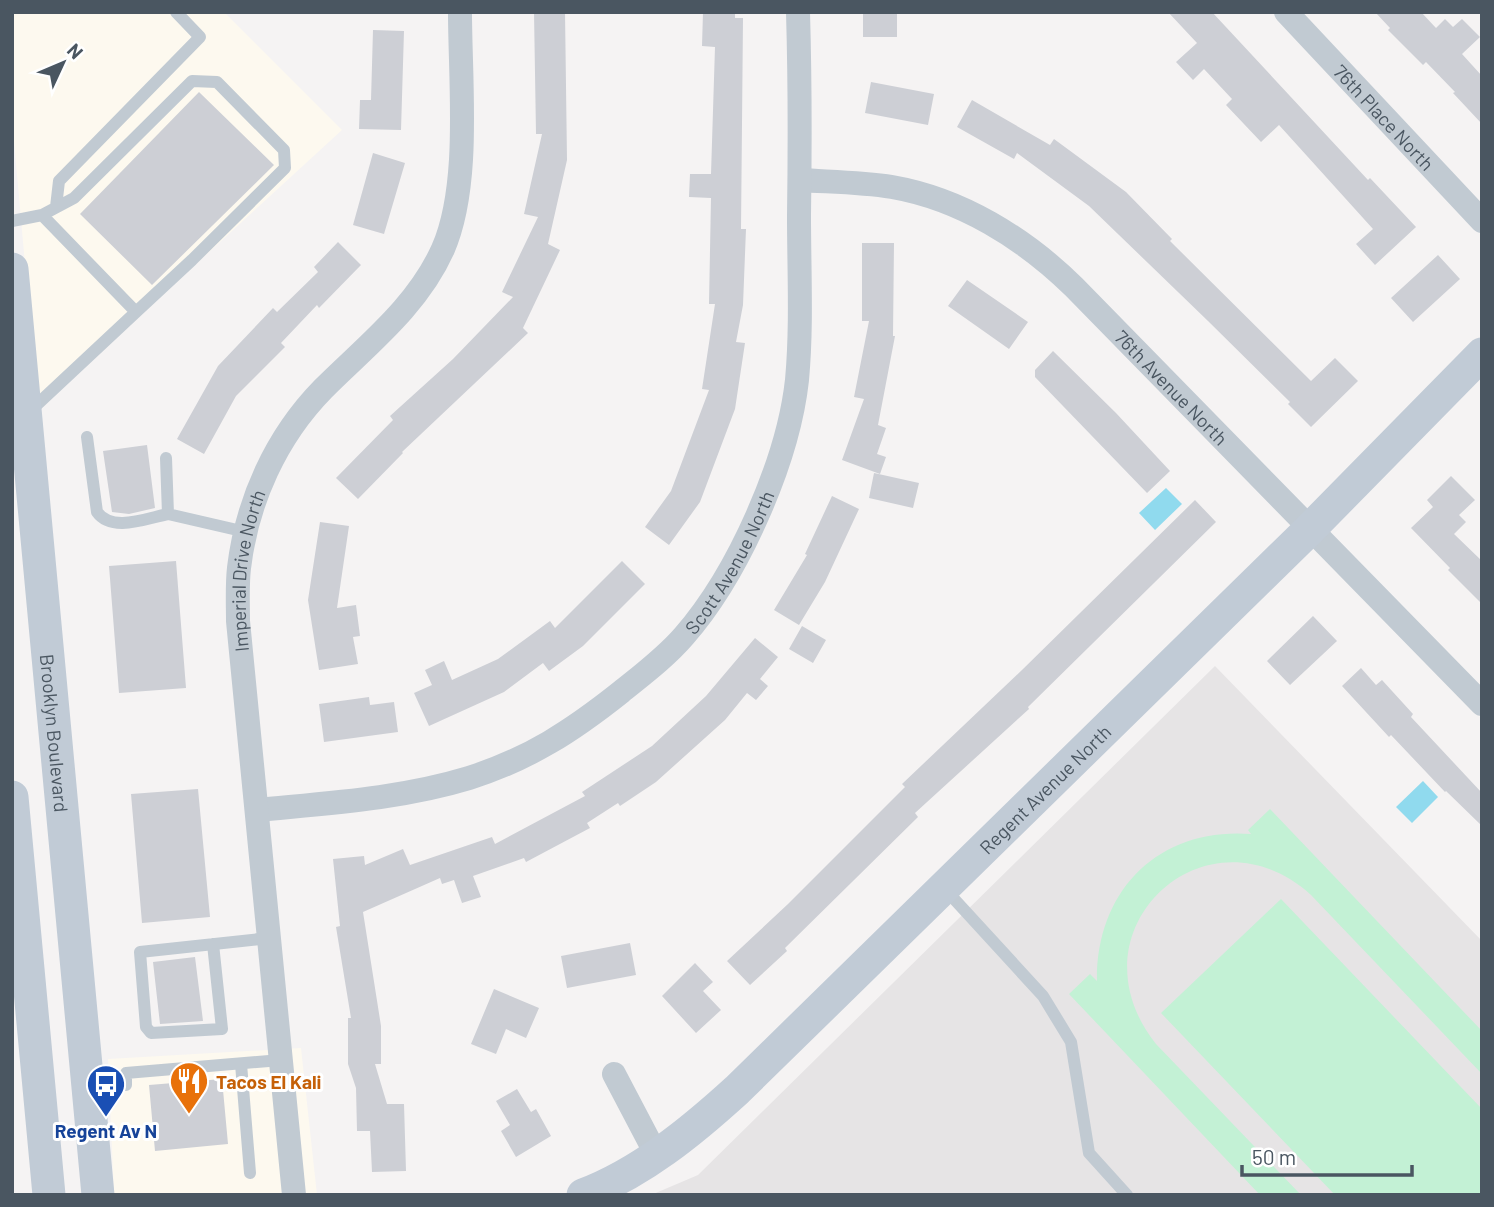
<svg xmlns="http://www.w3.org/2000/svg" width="1494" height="1207" viewBox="0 0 1494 1207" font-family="Barlow,sans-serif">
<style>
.commercial{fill:#fdf9ef}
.education{fill:#e6e4e5}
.green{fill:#c3f1d5}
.water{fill:#90daee}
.building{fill:#cdcfd5}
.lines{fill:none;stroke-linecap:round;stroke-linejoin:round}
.lane{stroke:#c1cad2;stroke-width:12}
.street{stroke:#c1cad2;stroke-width:24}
.secondary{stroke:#c1cbd6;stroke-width:33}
.labels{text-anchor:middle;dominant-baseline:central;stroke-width:6;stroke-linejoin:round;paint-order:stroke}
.street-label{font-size:19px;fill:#4a5661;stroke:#fff}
.food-label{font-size:19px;font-weight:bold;fill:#c56008;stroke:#fff;text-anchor:start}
.transit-label{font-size:19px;font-weight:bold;fill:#164399;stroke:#fff}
</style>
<rect width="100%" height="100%" fill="#f5f3f3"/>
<!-- commercial -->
<path class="commercial" d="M12 12H224L342 130 38 409 12 119Z
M301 1048 317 1195H114L108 1059Z"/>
<!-- education -->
<path class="education" d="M1215 666 1482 941V1195H651L698 1175Z"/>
<!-- green -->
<path class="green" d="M1270 809 1482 1031V1074L1311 895C1206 800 1066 931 1156 1044L1301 1195H1260L1069 994 1090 974 1097 981C1096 890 1159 827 1251 834L1248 830Z
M1281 899 1482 1109V1195H1335L1161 1013Z"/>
<!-- water -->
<path class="water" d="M1166 488 1182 504 1155 530 1139 513Z
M1423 781 1438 797 1412 823 1396 807Z"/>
<!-- building -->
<path class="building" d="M534 12H565L567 160 548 244 560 250 523 328 528 333 402 452 403 453 358 499 336 478 393 420 390 416 453 359 513 297 502 292 538 217 524 214 542 134H536Z
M703 12H735V18H743L741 229H746L743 305 736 342 745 343 735 409 700 502 669 545 645 527 671 491 709 390 702 389 715 304H709L711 198 689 197 690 174H711L715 47 702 46Z
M863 12H897V37H863Z
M1168 12H1212L1368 180 1370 178 1416 227 1375 265 1356 244 1373 229 1279 125 1261 142 1226 105 1232 99 1204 69 1193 80 1176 62 1197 43Z
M1375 12H1421L1436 28 1445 19 1453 27 1462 19 1480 37 1462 54 1482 76V124L1453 93 1455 92 1426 62 1423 65 1388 30 1390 28Z
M373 30 404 31 401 130 359 129 360 100H371Z
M871 82 934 94 928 125 865 113Z
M199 92 274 165 152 285 80 214Z
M972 100 1050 145 1054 139 1126 192 1172 239 1170 241 1311 381 1335 358 1358 381 1311 427 1288 404 1290 402 1208 321 1089 206 1017 153 1014 159 957 127Z
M373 153 405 163 384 234 353 225Z
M338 242 361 265 319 308 317 305 281 343 285 347 236 396 204 454 177 439 218 366 273 308 277 312 318 272 314 267Z
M862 243H894L893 336H895L878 425 886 428 877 454 886 457 880 474 842 460 864 399 854 397 869 321H862Z
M1438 255 1460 279 1413 322 1391 298Z
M967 280 1028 322 1009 349 948 306Z
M1053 351 1116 413 1170 471 1147 493 1035 377V370Z
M147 445 155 508 129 514 112 512 103 451Z
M874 473 919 483 913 508 869 498Z
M1451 476 1475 500 1459 515 1466 522 1454 534 1482 561V604L1448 570 1450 568 1411 528 1433 507 1427 500Z
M832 496 859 509 825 582 799 625 774 610 807 555 805 554Z
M1195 500 1216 522 1028 707 1029 709 915 813 918 817 785 948 787 951 750 985 727 961 788 904 905 787 902 784 1022 670Z
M320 522 349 526 337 608 356 605 360 636 353 637 358 664 319 670 308 600Z
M176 561 186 688 119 693 109 566Z
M622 561 645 584 583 646 549 671 543 663 504 692 429 726 414 693 432 685 425 670 444 661 452 680 498 659 550 621 555 628Z
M1313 616 1337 641 1290 685 1267 661Z
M802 626 826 640 813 663 789 649Z
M755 638 778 657 760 679 768 686 756 700 747 693 725 720 656 782 620 806 618 803 587 823 590 828 526 862 524 858 473 876 481 897 462 903 454 880 442 884 440 878 363 912 381 1026V1064H375L387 1104H404L406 1171 372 1172 370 1131H357L356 1088 348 1064V1018H351L336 927 340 926 333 859 364 856 365 865 403 849 410 865 492 837 495 844 585 796 582 792 652 746 706 696Z
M1361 668 1376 685 1382 680 1413 714 1411 717 1482 793V826L1446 791 1445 792 1391 735 1389 737 1342 686Z
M369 697 370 705 394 702 398 732 324 742 319 704Z
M198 789 210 917 142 923 131 794Z
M630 943 636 975 567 988 561 956Z
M195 957 203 1021 160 1024 153 962Z
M695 963 713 982 703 991 721 1010 696 1033 662 996Z
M494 989 539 1008 526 1038 506 1029 496 1054 471 1044Z
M222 1079 228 1144 155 1151 149 1085Z
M517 1089 531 1112 536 1109 551 1136 516 1157 501 1131 510 1125 496 1101Z"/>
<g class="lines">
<!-- lane -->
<path class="lane" d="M56 207 59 181 200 37 176 12
M42 215 74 198 192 81 217 82 284 150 285 168 192 260 136 312
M12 221 42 215 136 312 29 412
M87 437 97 512C112 533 147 518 168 514
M166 458 168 514 246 532
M944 888 1043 996 1071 1042 1089 1153 1127 1195
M213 944 222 1029 151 1033 146 1027 140 952 269 938
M241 1064 250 1173
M126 1085V1073L281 1060"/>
<!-- street -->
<g class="street">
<path id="s1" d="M1286 12 1482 221"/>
<path id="s2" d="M800 180C831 182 861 182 892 187 961 199 1024 238 1074 287L1482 704"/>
<path id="s3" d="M257 810C328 803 400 799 469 778 529 759 572 731 621 692 642 675 666 657 684 636 738 574 788 462 797 380 802 326 799 270 799 216 800 148 800 80 798 12"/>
<path d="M614 1074 656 1154"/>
<path id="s4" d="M294 1195 238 621C238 604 237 585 239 568 247 501 276 437 323 389 367 345 417 307 443 249 471 185 460 83 460 12"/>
</g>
<!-- secondary -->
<g class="secondary">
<path id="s5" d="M12 269 98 1195"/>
<path d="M12 797 49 1195"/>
<path id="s6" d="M583 1195C641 1173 692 1131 737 1090L1310 529 1482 354"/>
</g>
</g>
<!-- icons -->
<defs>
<g id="restaurant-pin" transform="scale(2.0125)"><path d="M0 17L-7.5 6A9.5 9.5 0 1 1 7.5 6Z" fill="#e8710a" stroke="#fff"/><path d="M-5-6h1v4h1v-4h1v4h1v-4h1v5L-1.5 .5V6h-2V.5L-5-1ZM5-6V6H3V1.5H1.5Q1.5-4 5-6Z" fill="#fff"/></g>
<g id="bus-pin" transform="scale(2.0125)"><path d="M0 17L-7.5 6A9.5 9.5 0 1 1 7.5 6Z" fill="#1a4fb4" stroke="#fff"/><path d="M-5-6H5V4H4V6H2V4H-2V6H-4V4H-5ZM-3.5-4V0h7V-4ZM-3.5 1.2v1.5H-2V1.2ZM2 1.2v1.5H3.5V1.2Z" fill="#fff"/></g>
</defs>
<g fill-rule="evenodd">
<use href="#restaurant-pin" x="189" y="1081"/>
<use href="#bus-pin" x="106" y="1084"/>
</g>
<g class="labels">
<!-- street labels -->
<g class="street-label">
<text stroke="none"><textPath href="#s1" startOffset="144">76th Place North</textPath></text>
<text stroke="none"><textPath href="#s2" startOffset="443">76th Avenue North</textPath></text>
<text stroke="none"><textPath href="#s3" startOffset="562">Scott Avenue North</textPath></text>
<text stroke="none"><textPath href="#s4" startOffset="628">Imperial Drive North</textPath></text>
<text stroke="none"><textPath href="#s5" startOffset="466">Brooklyn Boulevard</textPath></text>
<text stroke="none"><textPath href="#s6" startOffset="618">Regent Avenue North</textPath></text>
</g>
<!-- food labels -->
<g class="food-label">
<text x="216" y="1081">Tacos El Kali</text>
</g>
<!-- transit labels -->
<g class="transit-label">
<text x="106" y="1130">Regent Av N</text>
</g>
</g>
<!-- border -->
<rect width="1494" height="1207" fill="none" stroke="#4a5661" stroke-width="28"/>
<!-- north arrow -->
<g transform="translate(63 63) rotate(46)" stroke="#ffffff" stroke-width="5" paint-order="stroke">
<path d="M0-5L12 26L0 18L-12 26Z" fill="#4a5661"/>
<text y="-10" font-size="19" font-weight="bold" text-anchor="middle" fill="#4a5661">N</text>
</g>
<!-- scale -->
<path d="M1242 1165v10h170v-10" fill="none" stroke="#4a5661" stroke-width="3.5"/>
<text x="1252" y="1165" font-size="21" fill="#4a5661" stroke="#ffffff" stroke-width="5" paint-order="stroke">50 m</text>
</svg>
